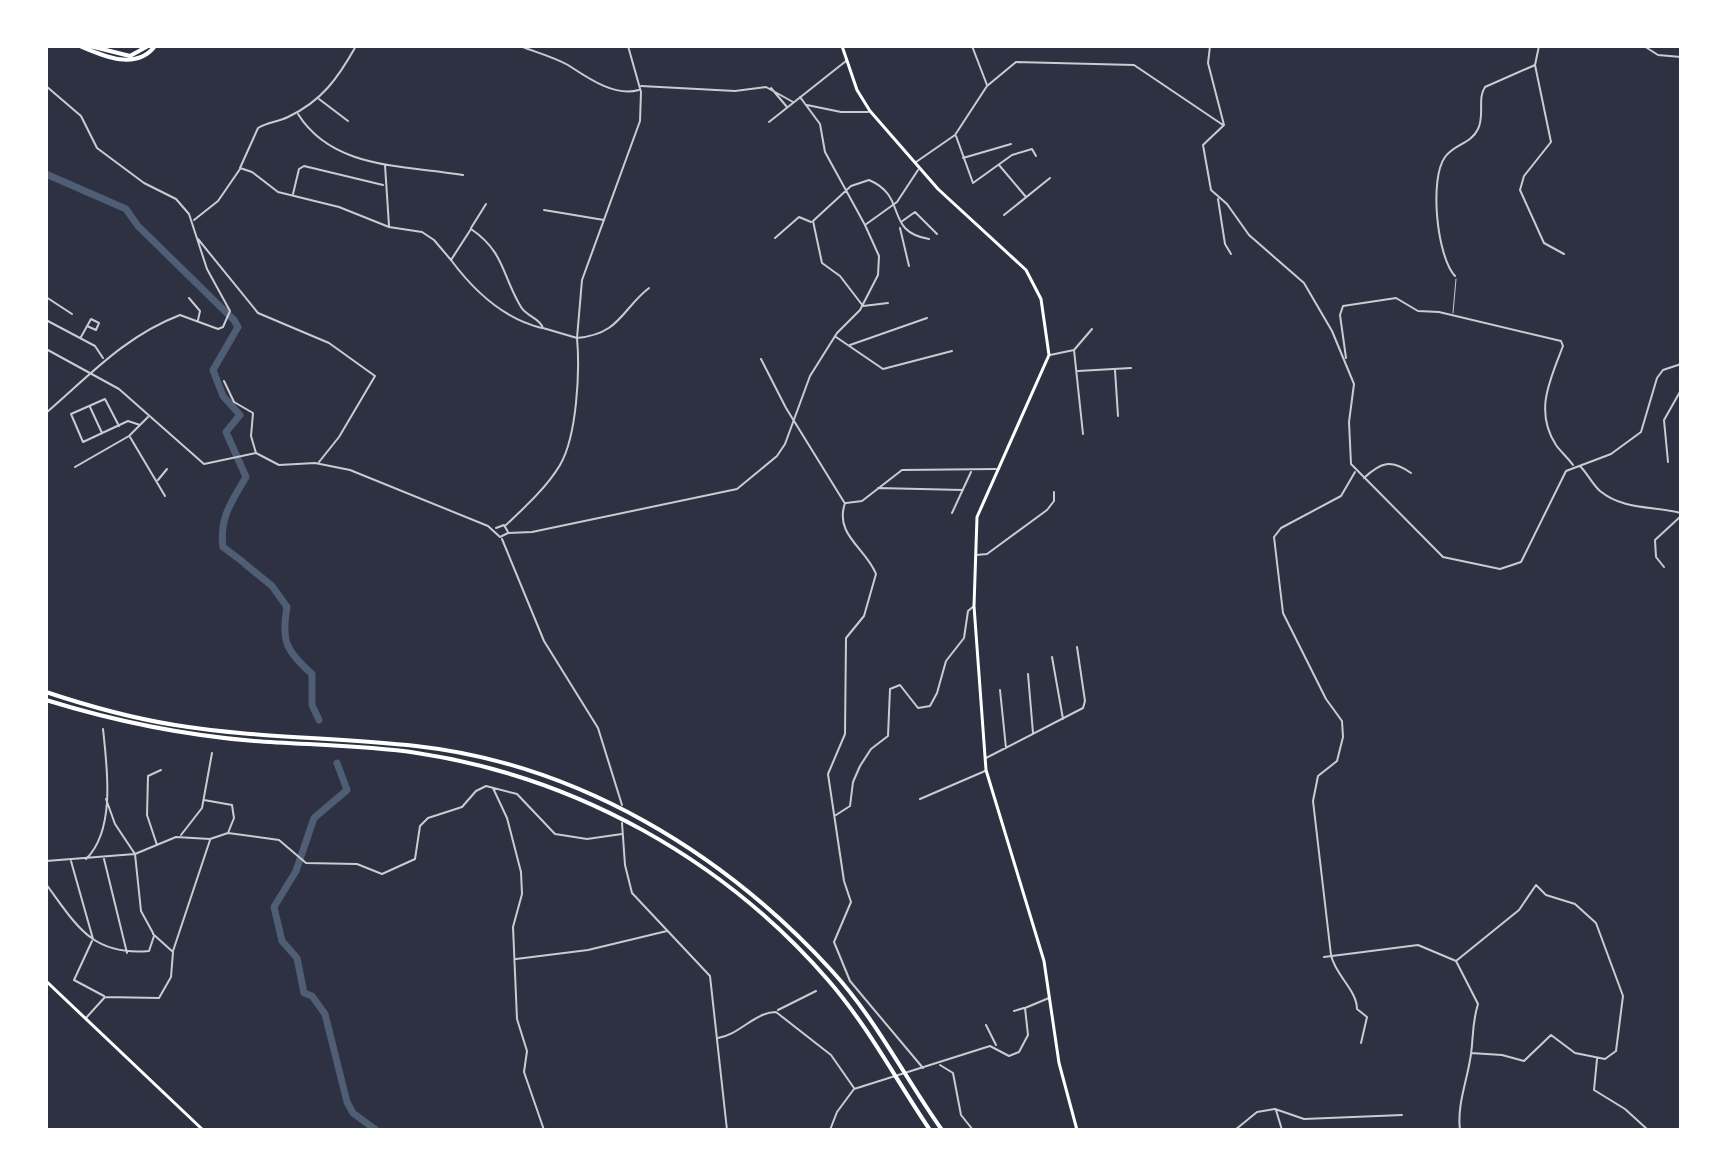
<svg xmlns="http://www.w3.org/2000/svg" width="1727" height="1176" viewBox="0 0 1727 1176" font-family="'Golos Text',sans-serif">
<style>
.lines{fill:none;stroke-linecap:round;stroke-linejoin:round}
.river{stroke:#4f5d75;stroke-width:7}
.service{stroke:#caccd0;stroke-width:1}
.minor{stroke:#caccd0;stroke-width:2}
.tertiary{stroke:#caccd0;stroke-width:2}
.secondary{stroke:#fff;stroke-width:3}
.primary{stroke:#fff;stroke-width:3}
.trunk{stroke:#fff;stroke-width:4}
.motorway{stroke:#fff;stroke-width:4}
</style>
<rect width="100%" height="100%" fill="#2d3142"/>
<g class="lines">
<!-- river -->
<path class="river" d="M46 174 126 209 138 226 234 320 238 327 213 370 223 396 240 415 226 432 246 477C232 501 219 518 223 547L243 562
M245 564 272 586 287 607C281 641 286 651 312 674V705L319 720
M337 763 347 790 314 818 296 871 274 907 282 941 297 958 304 993 312 996 325 1014 347 1102 353 1113 376 1130"/>
<!-- service -->
<path class="service" d="M1453 313 1456 279"/>
<!-- minor -->
<path class="minor" d="M520 46C535 52 554 57 568 65 588 78 614 97 639 90
M972 46 987 85
M1210 46 1208 63 1224 125
M1539 46 1535 65 1551 142 1524 176 1520 190 1544 243 1564 254
M1644 46 1658 55 1681 57
M46 86 81 116 97 148 144 183 176 199 189 214 207 269 230 311 223 327 218 329 180 315C125 336 89 376 46 413
M641 86 735 91 766 87 793 102
M771 88 787 107
M800 97 820 124 825 152 865 225
M319 99 348 121
M807 105 841 112H868
M298 114C333 170 405 165 463 175
M769 122 846 61
M1224 125 1203 145 1211 190 1227 204 1249 235 1304 283 1332 331 1354 384 1349 422 1351 464 1443 557 1500 569 1521 562 1566 471 1611 454 1641 432 1657 378 1663 370 1681 364
M956 136 973 183 1012 155 1032 149 1036 156
M963 158 1011 144
M916 162 955 135 987 86 1016 62 1134 65 1223 125
M385 165 389 226
M999 165 1026 197
M293 194 299 169 304 166 383 185
M1218 199 1225 244 1231 254
M544 210 604 220
M1004 215 1050 178
M194 220 218 201 240 169
M901 222 915 212 937 234
M471 228 486 204
M900 228 909 266
M775 238 799 217 811 222
M198 239 258 313 329 343 375 376 339 437 319 462
M451 260C474 291 504 319 542 328
M1455 276C1437 257 1429 179 1445 157 1454 144 1471 144 1478 129 1485 115 1477 99 1485 87L1535 65
M46 297 72 314
M189 298 200 311 198 320
M888 303 863 306 840 276 822 263 813 221 851 186 869 180C909 197 883 231 929 239
M46 320 95 346 103 358
M81 337 91 319 99 323 96 330 87 326
M836 337 883 369 952 351
M850 345 927 318
M1050 355 1074 350
M1346 358 1340 315 1343 306 1396 298 1418 311 1439 312 1561 341 1563 346C1550 380 1534 411 1556 445 1561 452 1568 458 1573 465
M761 359 786 408 844 502
M1115 370 1118 416
M1078 371 1131 368
M224 381 234 402 253 413 251 436 256 453
M90 407 102 433
M119 426 105 399 71 414 83 442 128 421 140 425
M1083 434 1074 350 1092 329
M130 437 165 496
M1668 462 1664 420 1681 390
M1580 466C1587 473 1593 485 1600 491 1623 510 1653 506 1681 513
M75 467 129 436 148 417
M1355 472 1341 496 1281 528 1274 537 1283 613 1326 699 1342 721 1343 737 1337 761 1318 776 1313 801 1331 955C1335 975 1357 990 1357 1009L1367 1017 1361 1043
M1364 478C1381 462 1391 459 1411 473
M158 480 167 469
M878 488 963 490
M845 503C834 535 866 548 876 574L864 616 846 638 845 734 828 774 844 881 851 902 834 942 850 981 923 1068
M846 503 862 501 902 470 996 469
M952 513 971 472
M506 525C524 508 547 487 560 465 577 436 580 371 577 338 620 334 621 310 649 288
M976 555 987 554 1047 510 1054 501V492
M1664 567 1656 557 1655 540 1681 516
M1052 657 1063 719
M1028 674 1033 733
M1000 690 1006 748
M986 758 1083 708 1085 701 1077 647
M493 788 507 818 521 872 522 894 513 927 517 1019 527 1051 524 1072 544 1130
M106 799 115 824 135 854 141 911 153 933
M920 799 985 771
M204 800 232 805 234 818 228 833
M836 815 850 806 853 782 860 766 871 749 888 736 890 689 900 685 918 708 930 706 937 693 946 661 964 638 968 611 974 606
M181 835 202 808 212 753
M157 845 147 815 148 776 161 770
M86 859C116 830 107 767 103 729
M104 859 127 953
M46 861 135 854 176 837 210 839 228 833 279 840 306 863 357 864 382 874 415 859 420 826 428 818 462 807 476 791 486 786 517 794 555 834 587 839 622 834
M71 861 93 939
M46 884C77 926 92 956 149 951L154 936
M92 941 74 980 104 996
M173 951 210 840
M1324 957 1418 945 1456 961 1478 1004C1471 1027 1474 1040 1470 1060 1466 1084 1457 1106 1460 1130
M516 959 588 950 667 931
M1456 961 1519 910 1536 885 1546 895 1575 904 1596 923 1623 996 1616 1051 1605 1059 1575 1053 1551 1035 1524 1061 1502 1055 1471 1053
M778 1010 816 991
M1014 1011 1024 1008
M86 1018 105 997 159 998 171 977 173 952 153 934
M986 1025 996 1045
M718 1038C739 1035 755 1012 776 1012L831 1055 854 1088
M1597 1059 1594 1090 1625 1109 1648 1130
M940 1065 953 1073 961 1115 973 1130
M1276 1110 1282 1130
M830 1130 837 1112 854 1089 990 1046 1009 1056 1019 1052 1028 1035 1025 1008 1049 998
M1141 1130 1142 1129
M1235 1130 1257 1112 1275 1109 1304 1119 1402 1115"/>
<!-- tertiary -->
<path class="tertiary" d="M356 46C338 78 322 101 288 117 278 122 267 122 258 128L240 168 252 172 278 192 339 207 389 227 422 232 434 240 451 260 471 229C505 252 502 276 521 307 527 317 539 317 543 328L577 338 582 280 640 121 641 92 628 46
M46 349 119 389 204 464 256 453 279 465 315 463 350 470 488 526 500 537 508 533 532 532 737 489 777 456 785 444 810 376 837 333 860 310 878 275 879 256 865 225 897 202 918 170
M496 528 504 525 508 532
M502 539 544 641 598 728 622 805
M622 823 625 865 632 893 710 976 727 1130"/>
<!-- secondary -->
<path class="secondary" d="M46 981 203 1130"/>
<!-- primary -->
<path class="primary" d="M842 46 857 90 870 111 938 189 1026 270 1041 299 1049 355 977 517 974 606 986 770 1044 961 1059 1063 1077 1130"/>
<!-- trunk -->
<path class="trunk" d="M80 46C103 56 136 71 155 46
M90 46 130 56 148 46"/>
<!-- motorway -->
<path class="motorway" d="M46 692C88 706 131 718 175 725 254 738 336 737 416 746 578 764 724 853 832 971 876 1019 905 1078 942 1130
M46 700C114 721 182 735 254 741 308 745 363 745 417 753 576 777 723 859 828 980 868 1026 896 1080 930 1130"/>
</g>
<!-- border -->
<rect width="1727" height="1176" fill="none" stroke="#ffffff" stroke-width="96"/>
</svg>
